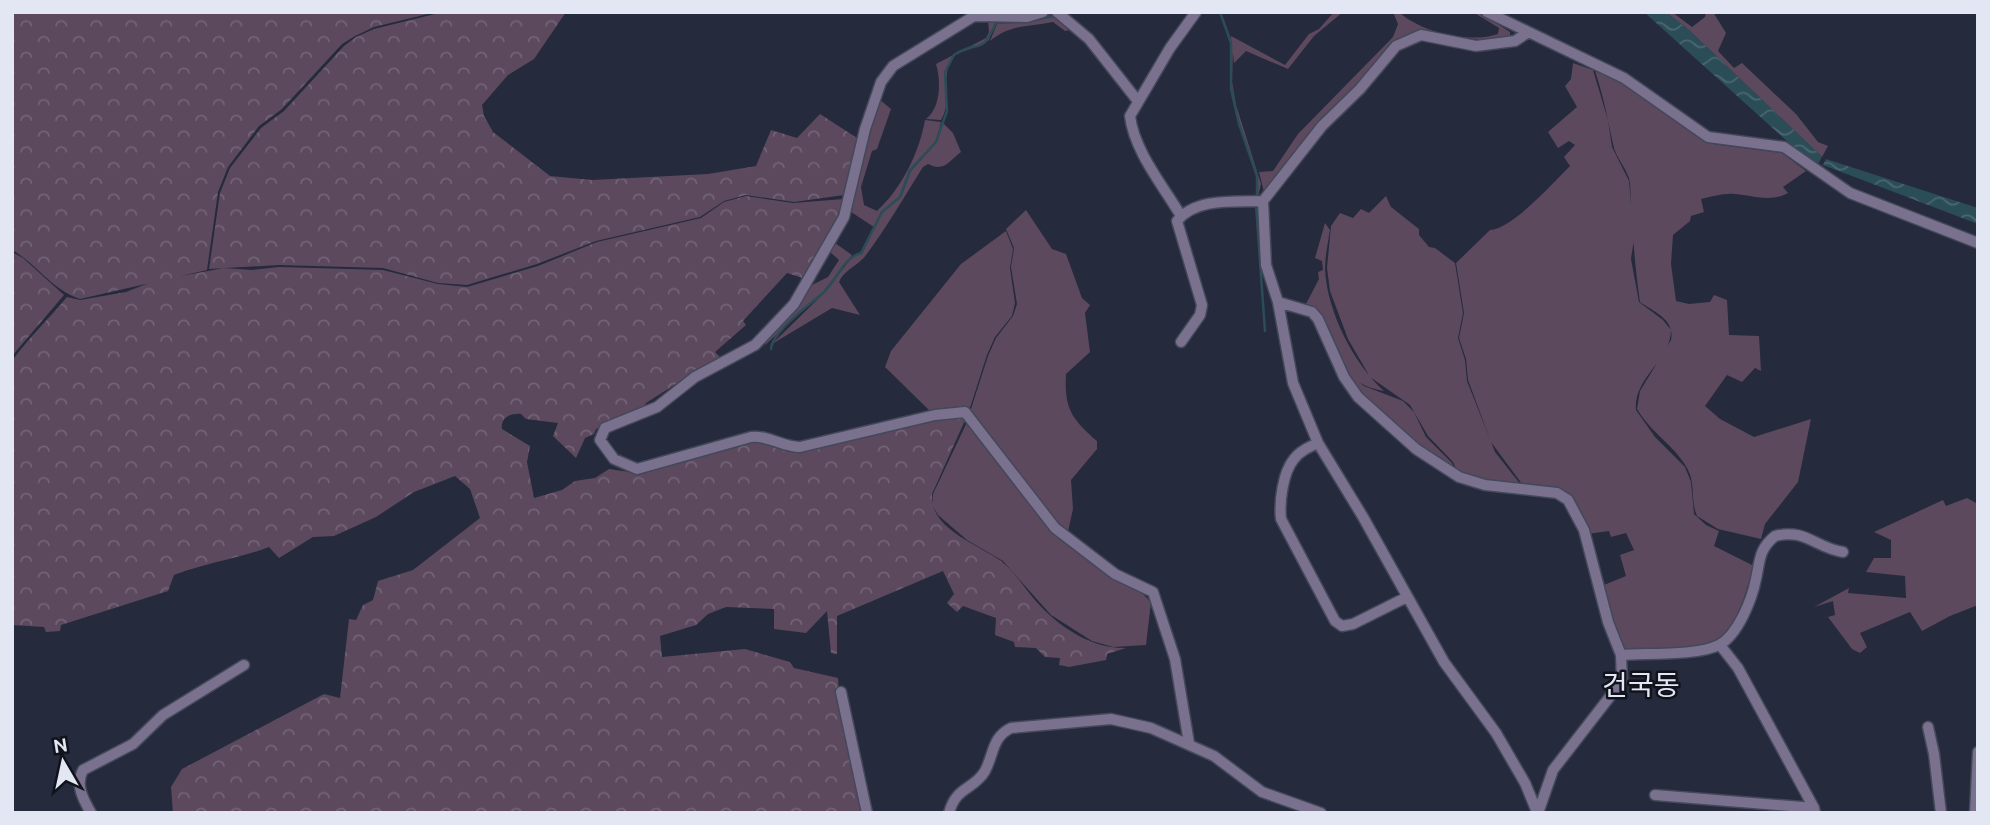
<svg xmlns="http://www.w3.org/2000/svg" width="1990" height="825" viewBox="0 0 1990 825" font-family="Ubuntu,'Noto Sans KR',sans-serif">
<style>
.green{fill:#5c495e}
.forest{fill:url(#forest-crowns)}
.water{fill:url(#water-waves)}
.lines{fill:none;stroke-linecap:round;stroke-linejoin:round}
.stream{stroke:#2b4d57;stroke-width:2.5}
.minor-casing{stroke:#43485a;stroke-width:13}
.minor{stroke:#79718e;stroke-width:10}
.labels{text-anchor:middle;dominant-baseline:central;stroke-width:5;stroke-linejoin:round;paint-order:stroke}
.quarter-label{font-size:28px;fill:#e3e7f4;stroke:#11131c}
</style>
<defs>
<pattern id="forest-crowns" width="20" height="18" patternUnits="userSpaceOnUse" patternTransform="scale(1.75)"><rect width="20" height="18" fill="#5c495e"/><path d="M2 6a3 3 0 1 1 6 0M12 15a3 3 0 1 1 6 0" fill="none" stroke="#736376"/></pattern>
<pattern id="water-waves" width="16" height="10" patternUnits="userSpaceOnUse" patternTransform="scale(1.75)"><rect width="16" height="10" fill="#2b4d57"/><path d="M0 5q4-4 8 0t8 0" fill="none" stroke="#4a6770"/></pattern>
</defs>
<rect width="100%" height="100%" fill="#252a3d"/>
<!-- green -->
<path class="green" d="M1221 12 1233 44 1232 82 1236 105 1261 184 1258 196V176L1239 124 1232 88V43Z
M1334 12H1343L1314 36 1288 69 1246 51 1234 63 1231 36 1285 65 1309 34 1319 29Z
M1393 12H1399C1420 32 1470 44 1498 34L1499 28 1473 12H1479L1510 32V38C1474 45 1431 27 1403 36L1264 192 1259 172 1273 171 1298 134 1393 37 1398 24Z
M1666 12H1672L1692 27 1705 17 1706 12H1713L1726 33 1718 51 1734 68 1742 63 1796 114 1818 142 1828 146 1822 157 1690 31Z
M1048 14 1054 15 996 22 989 40 984 44 954 55C938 79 954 98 941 120L926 119C941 107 941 81 936 64L986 38 989 32 988 19Z
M1054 17 1070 30 1065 31 1053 22C1029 27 1010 24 990 41L997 24Z
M1573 63 1593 70 1608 120 1612 147 1629 181 1634 239 1631 259 1639 302 1663 320 1671 330C1671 360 1633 378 1636 410L1655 437 1685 467 1691 482 1694 514 1706 525 1719 531 1714 546 1754 566C1747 587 1740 619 1723 635 1704 652 1647 650 1622 651L1610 620 1604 585 1626 576 1620 555 1634 550 1626 533 1611 537 1609 531 1587 534 1571 502 1522 484 1491 442 1468 380 1466 359 1459 338 1464 313 1456 263 1490 230C1512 229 1553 183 1570 166L1564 157 1575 145 1569 141 1558 148 1548 132 1577 107 1565 86 1571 79Z
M1595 71 1620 80 1700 138 1713 144 1782 153 1806 171 1783 187 1788 193C1770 203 1753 195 1734 194 1723 193 1711 197 1701 199L1704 212 1691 216 1690 221 1673 235 1671 264 1676 301 1689 304 1710 302 1714 295 1727 300 1729 335 1759 336 1761 371 1755 368 1742 382 1727 375 1705 406 1720 419 1754 437 1811 419 1798 482 1765 524 1761 539 1718 529 1697 516C1690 500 1696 483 1687 468 1674 445 1652 434 1637 409L1640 391 1671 340C1675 319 1654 312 1640 302 1634 262 1632 223 1630 183 1629 171 1615 157 1613 144 1608 119 1603 95 1595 71Z
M879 99 891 109 877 149 872 151 861 187 864 205 877 211C902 188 919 153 925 120L941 122 936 142 910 170 900 196 881 212 874 227 851 212 859 160Z
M942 122 953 133 961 152C948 162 944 172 928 164L923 167C904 197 887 227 866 255 857 267 846 268 839 282L860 315 832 308 772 344 824 293 853 256 862 254 882 213 901 197 911 171 937 142Z
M1386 196 1391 207 1419 229V235L1429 247 1435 248 1455 263 1463 313 1458 338 1465 360 1467 381 1495 452 1521 485 1484 482 1459 474 1453 462 1428 436 1410 405 1370 377 1348 339 1330 291 1327 268 1331 226 1340 213 1353 218 1361 209 1369 213Z
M1026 210 1052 249 1066 254 1082 298 1090 305 1085 313 1090 352 1066 374C1064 409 1072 419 1097 441V449L1071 480 1073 509 1067 536 969 415 988 356 996 338 1013 316 1017 304 1011 267 1014 248 1006 229Z
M1325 223 1330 230C1328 243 1325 256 1325 269 1327 311 1353 363 1384 391 1328 382 1339 331 1306 304L1319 279 1318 272 1323 270 1322 261 1315 258Z
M1006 231 1013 249 1010 268 1015 303 1012 316 995 337 987 355 968 414 934 415 885 367 891 351 961 264Z
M835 243 852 255 823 292 765 345 768 334 797 308 812 285 828 277 839 260 830 252Z
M1343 370 1364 386 1403 401 1414 412 1426 437 1452 463 1457 473 1445 467 1358 396Z
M968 420 998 463 1066 543 1089 557 1112 578 1141 592 1151 602 1146 645 1113 647 1092 641 1051 615 1003 561 967 540 938 515 932 505 933 494Z
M1967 498 1978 504V605L1950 616 1922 631 1910 612 1860 633 1867 647 1860 653 1852 649 1828 617 1835 615 1833 601 1814 607 1849 588 1848 593 1906 598 1905 576 1866 572 1874 558H1891V540L1874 532 1943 500 1946 506Z"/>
<!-- forest -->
<path class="forest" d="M12 12H436L374 27 355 36 342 44 282 109 259 126 228 167 218 192 207 270 80 299C52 290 37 264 12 250Z
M443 12H566L534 59 508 75 482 105 484 116 493 132 550 176 592 180 708 174 756 166 771 130 797 138 820 114 857 138 844 195 794 202 746 195 724 201 700 217 596 241 537 264 467 285 438 283 383 268 279 265 209 269 220 193 230 168 261 128 284 111 344 46 356 37 374 29Z
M746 196 793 203 844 199 840 213 805 279 787 273 743 321 746 325 715 352 722 359 704 366 646 403 642 411 596 429 594 434 585 438 576 458 553 436 558 423 526 419 521 414C512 413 500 417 502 429L530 446 527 462 534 498 562 490 575 481 595 478 609 469 643 474 681 460 756 441 796 453 949 417 966 418 932 494C929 529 978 544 1001 561 1013 570 1021 583 1030 594 1052 622 1088 649 1126 648L1107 654 1106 660 1069 667 1059 665 1060 658 1045 657 1036 648 1015 647 1014 642 995 635 996 618 963 606 957 612 947 603 954 594 943 571 837 616V654L831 653 827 611 806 633 774 629V609L726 607 708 614 696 625 660 636 662 657 745 649 790 662 794 668 838 678 840 708 865 813H173L171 787 182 769 324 694 340 698 349 619 356 620 363 605 373 600 378 581 413 570 480 518 470 489 455 476 414 492 376 517 334 536 313 537 279 558 269 547C238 559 205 563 174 575L168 591 61 625 60 631 46 632 44 627 12 625V361C28 338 49 319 67 297L80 300 126 292 154 281 224 268 252 270 279 267 383 270 438 284 467 287 538 266 597 242 701 218 724 202Z
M12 252 23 258 64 295 12 356Z"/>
<!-- water -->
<path class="water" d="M1644 12H1666L1690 31 1822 157 1818 164 1808 160Z
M1826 159 1978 208V224L1823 165Z"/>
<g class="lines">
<!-- stream -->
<path class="stream" d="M1220 12 1231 43V89L1239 124 1257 176V198
M1030 21 1054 16
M1256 205 1265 331
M771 349C772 332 810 304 823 293 838 280 841 259 861 253L882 212 900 197 910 170 936 142 947 111 945 72 954 55C980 38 980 58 996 23L1017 22"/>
<!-- minor casing -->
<g class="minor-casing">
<path id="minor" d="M1043 12 1027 17 974 16 893 66 881 82 865 129 844 217 794 304 755 345 695 377 657 407 605 428 600 440 614 459 637 469 751 437C769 435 782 447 800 447L935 415 965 412 1055 528 1115 574 1153 592 1175 659 1189 743
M1057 12 1089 39 1137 100
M1487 12 1624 78 1708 137 1784 147 1850 193 1978 243
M1181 216C1164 187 1134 151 1130 116L1170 48 1196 12
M1278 302 1312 312 1318 319 1344 377 1358 397 1416 449 1459 477 1485 485 1557 493 1568 500 1584 530 1608 622 1621 655 1622 681 1553 770 1538 813
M1181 342 1200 315 1202 305 1177 221C1196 197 1237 202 1263 201
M1318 443 1293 383 1278 302 1266 265 1263 201 1322 126 1360 89 1396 46 1421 35 1476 46 1515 41 1527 33
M1407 597 1353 624 1342 626 1335 621 1281 519C1279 502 1283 472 1294 459 1300 451 1309 447 1318 443L1363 517 1444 662 1496 733 1525 783 1537 812
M1720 645 1738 668 1814 808
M1621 655C1647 653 1697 656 1719 645 1738 635 1752 599 1756 579 1760 560 1759 549 1775 536 1805 528 1816 548 1843 552
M841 692 867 813
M1928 727 1934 754 1941 813
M1655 795 1814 808 1815 813
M91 813C83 799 75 785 83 770L133 744 163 715 244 665
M949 813C956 786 974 790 985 771 994 754 992 737 1011 728L1111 719 1151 728 1214 756 1262 792 1321 813
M1975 813 1978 752"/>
</g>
<!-- minor -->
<use href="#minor" class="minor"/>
</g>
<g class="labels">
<!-- quarter labels -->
<g class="quarter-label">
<text x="1641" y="684">건국동</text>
</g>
</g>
<!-- border -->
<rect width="1990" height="825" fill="none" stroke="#e3e7f4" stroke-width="28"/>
<!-- north arrow -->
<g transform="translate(63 762) rotate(351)" stroke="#11131c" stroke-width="5" paint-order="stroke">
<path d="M0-5L12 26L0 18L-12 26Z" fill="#e3e7f4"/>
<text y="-10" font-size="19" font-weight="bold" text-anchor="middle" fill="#e3e7f4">N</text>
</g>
</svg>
